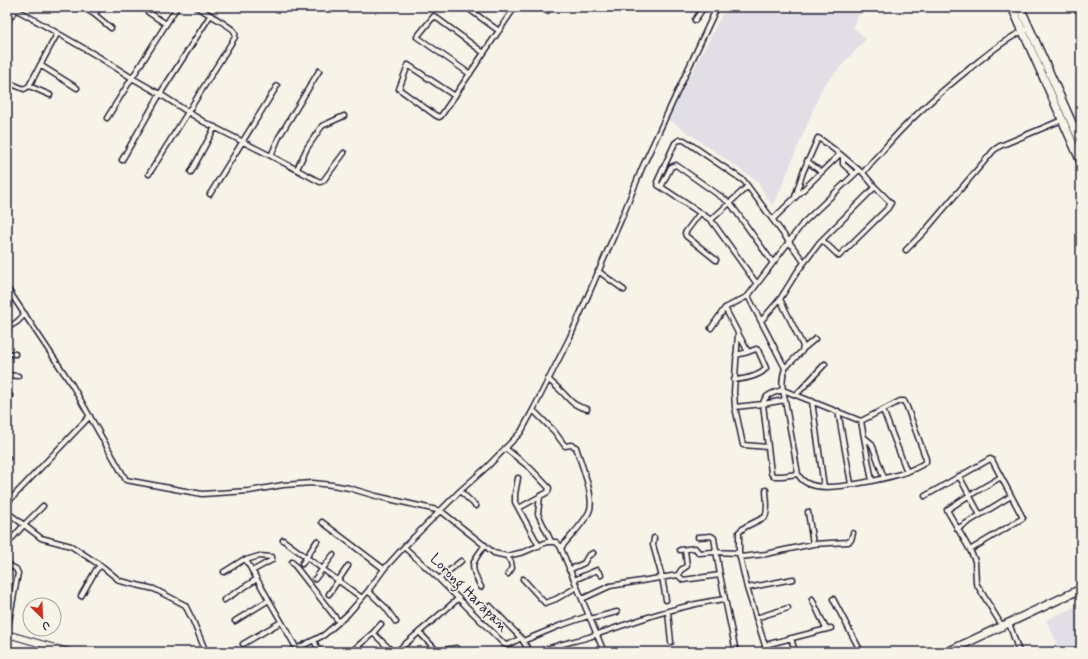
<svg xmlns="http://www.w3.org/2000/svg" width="1088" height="659" viewBox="0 0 1088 659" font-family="Mynerve,sans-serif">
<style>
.built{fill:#e1dee5}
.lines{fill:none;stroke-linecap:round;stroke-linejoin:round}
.street-casing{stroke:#22223b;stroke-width:7}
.secondary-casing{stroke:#22223b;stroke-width:8}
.highway-casing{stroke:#22223b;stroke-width:10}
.street{stroke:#f7f3e8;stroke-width:4}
.secondary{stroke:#f7f3e8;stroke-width:5.5}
.highway{stroke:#f7f3e8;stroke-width:7}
.labels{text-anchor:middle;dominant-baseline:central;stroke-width:3;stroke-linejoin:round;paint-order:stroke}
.street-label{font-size:15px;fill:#22223b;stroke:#f7f3e8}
</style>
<rect width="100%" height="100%" fill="#f7f3e8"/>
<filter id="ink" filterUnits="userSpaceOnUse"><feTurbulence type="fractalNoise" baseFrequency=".025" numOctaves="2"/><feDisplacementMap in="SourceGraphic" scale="8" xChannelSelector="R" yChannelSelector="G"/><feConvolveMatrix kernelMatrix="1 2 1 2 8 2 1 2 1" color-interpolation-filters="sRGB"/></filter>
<g filter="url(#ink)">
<!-- built -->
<path class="built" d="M726 7H863L853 27 866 39 823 86 773 207 757 181 668 119Z
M1081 604V652H1040L1057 643 1046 620Z"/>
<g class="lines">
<!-- street casing -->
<g class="street-casing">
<path id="street" d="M12 7 99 57 132 78 177 7
M83 7 94 14 111 28
M466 7 499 31
M541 7 547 11 550 7
M148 12 166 24
M94 14 101 7
M695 20 704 7
M7 22 16 9
M40 65 77 88
M470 74 417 37 434 16 484 53
M7 82 24 89 29 86 57 34
M29 86 50 95
M455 96 408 65 399 89 435 115 439 117 441 116 515 7
M107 118 132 78 160 94 210 16
M271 156 320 182 323 181 344 153
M843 157V164L854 174
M122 160 160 94 188 112 235 37C235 34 236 33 234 31 233 28 203 11 197 7
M807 161 821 172
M297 169 307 148 322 126 344 116
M191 172 215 127
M149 174 188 112 204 122 271 156 279 137 319 71
M661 187 658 185 657 182 675 143 679 140H684L744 181 804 262
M210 194 277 86
M795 197 803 172 818 138 823 141 840 154
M700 213 685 233 686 236 716 260
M773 219 840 154 860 171
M711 220 748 186
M822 240 839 256 888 208 891 203 875 187
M906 250 924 232 994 150 1000 146 1062 120
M598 271 624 290
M757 284 711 220 661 187 671 167 676 165 730 203 773 263
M7 288 72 385 126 480 202 494 249 491 283 485 313 483 332 485 349 488 376 496 441 511 494 553 507 556 524 552 547 542H556L560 546 604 652
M780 299 803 346 802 351 785 368
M761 321 780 299 797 272 820 242 875 187 863 173C869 165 876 157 883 150 909 119 938 94 969 69 988 54 1007 37 1030 28
M7 328 17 322 25 314
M711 328 725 308
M738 333 734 392 735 407 763 404 785 400
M803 349 815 339
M7 353 15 354
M736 355 748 352
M7 375 18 376
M548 379C552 383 556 386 560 390 570 399 572 406 587 409
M734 380C744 379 760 377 766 368L758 350 756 349 748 352 725 308 748 296
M796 395 825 364
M7 396H10
M812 401 824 487
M735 407 743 445 768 447
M533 410 554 431 565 446 571 445 576 447C580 461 596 499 589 512 582 526 570 536 561 548
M883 410 907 472
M838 411 851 484
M861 421 900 401H904L907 407 926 459V462C910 473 890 477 872 481
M865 438 871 443 873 447 884 478
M505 448 530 468 549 488 548 492 519 508
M7 459 8 458
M798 474 782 476H773L771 473 763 404C764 395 775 392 783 390L861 421 872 481C854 484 808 496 798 474L785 400C782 387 781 381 785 368L748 296 803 223 859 170
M959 476 980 515
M1001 477 965 498 947 510 970 550 975 561 976 583 1002 626
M518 478 515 494V502L539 546
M460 491 476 506
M540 496 538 514 551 541
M925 496 990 459 992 460 1023 518 970 550
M7 503 90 416
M43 506 24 525 41 538 71 546 103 567 120 581 154 589 185 605 193 621 206 652
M7 512 24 525 7 544
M808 512 813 544
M322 522 384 569
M957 529 1011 496
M698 537 711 536 714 538 720 575 736 652
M654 538 653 545 662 577 666 600
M283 540 362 598
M404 547 439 579 504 644 506 645 510 644 521 638
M680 550 695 548 699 553 712 552 739 553 747 588
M739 553V532L745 527 765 517C769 508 766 499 766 490
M507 556 511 562 512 568 508 574
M740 557 766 554 813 544 848 542 851 540 853 533
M246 560 259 556 272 557V560L252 571
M292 562 339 622
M7 564 16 569 18 573 7 632
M302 564 317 541
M569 570 584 563 588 556 593 553
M224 572 243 560H246L297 649
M678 575 683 580 720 575
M678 575 681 570 687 566 685 550
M315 579 333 555
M439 579 461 561
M523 579 545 603 556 599 577 587
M574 580 597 570 601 575
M481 587C469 565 471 564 485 545
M368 591 385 607 396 622
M329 594 348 566
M81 596 96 570 100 566
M582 599 610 586 678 575
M812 599 826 629
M833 599 861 652
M224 600 257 579
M490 606 521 638 530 652
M668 612 671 642
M756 618 788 608
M590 619 617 612
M235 621 269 600
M1009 623 1019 652
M419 632 436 650 439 651 456 648 461 652
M373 633 393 652
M791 638 795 652
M314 640 319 652
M523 641 559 626 588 616
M243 644 281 622
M765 645 831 628
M290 652 324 635 348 614 368 591 384 569 404 547 460 491 488 466 521 432 533 410 570 337 623 215 642 168 717 7
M351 652 373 633 381 624
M396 652 459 598
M539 652C555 645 572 642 589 637 633 622 678 605 725 599
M767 652 747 588 793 579"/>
</g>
<!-- secondary casing -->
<g class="secondary-casing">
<path id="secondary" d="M7 634 69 652"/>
</g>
<!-- highway casing -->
<g class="highway-casing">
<path id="highway" d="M1012 7 1081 162
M1020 7 1081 143
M947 652 1081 589"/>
</g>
<!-- street -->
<use href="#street" class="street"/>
<!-- secondary -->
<use href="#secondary" class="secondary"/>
<!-- highway -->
<use href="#highway" class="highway"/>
</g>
</g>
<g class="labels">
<!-- street labels -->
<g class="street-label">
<text transform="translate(469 593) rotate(45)">Lorong Harapan</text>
</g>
</g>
<!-- margin -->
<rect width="1088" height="659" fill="none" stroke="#f7f3e8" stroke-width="24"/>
<rect x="12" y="12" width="1064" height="635" fill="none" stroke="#22223b" stroke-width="1.5" filter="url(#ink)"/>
<!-- north arrow -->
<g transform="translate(42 617) rotate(156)"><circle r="19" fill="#f7f3e8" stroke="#a29fa3"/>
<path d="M0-3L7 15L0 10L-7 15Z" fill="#c8321e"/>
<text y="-6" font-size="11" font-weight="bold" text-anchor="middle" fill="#22223b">U</text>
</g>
</svg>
